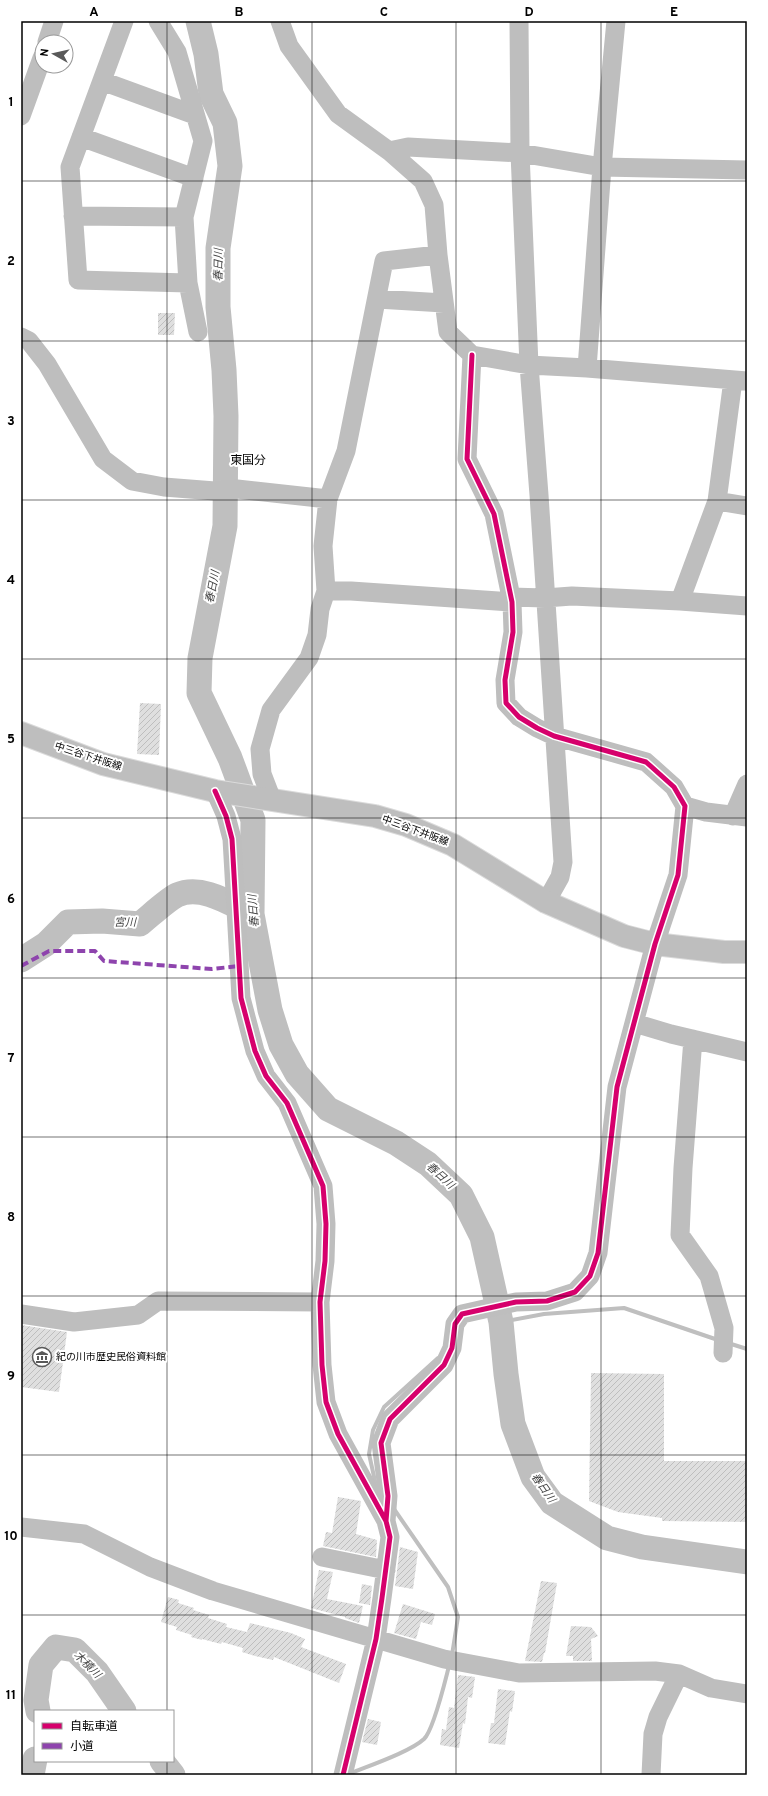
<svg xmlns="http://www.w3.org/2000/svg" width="768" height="1796" viewBox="0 0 768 1796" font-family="Overpass,'Noto Sans JP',sans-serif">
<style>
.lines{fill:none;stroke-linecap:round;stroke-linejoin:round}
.stream{stroke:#bfbfbf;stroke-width:4}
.river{stroke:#bfbfbf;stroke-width:25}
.building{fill:url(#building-hatch)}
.major-casing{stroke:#dbdbdb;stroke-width:24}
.minor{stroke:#bebebe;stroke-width:19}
.major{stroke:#bebebe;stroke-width:22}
.quiet{stroke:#8e44ad;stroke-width:4;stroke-dasharray:8 4;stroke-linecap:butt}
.cycleway-casing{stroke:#fff;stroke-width:8}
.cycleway{stroke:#d6006c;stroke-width:5}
.grid{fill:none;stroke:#000;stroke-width:1;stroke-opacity:0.55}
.labels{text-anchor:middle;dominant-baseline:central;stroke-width:4;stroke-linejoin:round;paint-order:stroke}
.street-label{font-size:10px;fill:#000;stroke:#fff}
.poi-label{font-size:10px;fill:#000;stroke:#fff;text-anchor:start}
.water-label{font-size:11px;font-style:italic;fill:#444;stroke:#fff}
.quarter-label{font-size:12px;fill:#000;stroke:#fff}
.neatline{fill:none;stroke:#000;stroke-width:1.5}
.grid-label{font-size:13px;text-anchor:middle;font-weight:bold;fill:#000}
</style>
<defs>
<pattern id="building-hatch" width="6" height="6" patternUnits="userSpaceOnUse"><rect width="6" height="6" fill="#dfdfdf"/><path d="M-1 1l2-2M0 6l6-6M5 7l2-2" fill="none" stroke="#bebebe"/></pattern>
</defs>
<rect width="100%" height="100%" fill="#fff"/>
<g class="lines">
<!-- stream -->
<path class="stream" d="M501 1322 544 1314 624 1308 718 1340
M728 1343 747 1349
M380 1489 375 1481 369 1454 373 1430 384 1407 438 1358
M394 1509 448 1587 458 1617 452 1655
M349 1774C368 1766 410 1752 424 1739 434 1729 445 1681 449 1666"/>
<!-- river -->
<path class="river" d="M198 21 206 54 211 94 225 123 230 166 218 248V307L224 370 226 416 225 526 200 658 199 693 230 758 253 820 252 914 270 1010 281 1045 297 1074 328 1109 396 1143 428 1164 461 1195 482 1237 501 1322 506 1374 513 1424 533 1477 552 1503 607 1538 642 1547 747 1562
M21 960 46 944 68 922 102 921 140 924C150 916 167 900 177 895 202 884 231 904 252 914
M38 1711 36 1700 41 1665 56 1647 75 1650 97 1672 124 1711
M162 1761 173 1775
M32 1775 35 1759"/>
</g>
<!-- building -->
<path class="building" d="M158 313H175L174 335H158Z
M140 703 161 704 159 755 137 754Z
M21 1325 67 1332 59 1392 21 1387Z
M591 1373 664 1374V1461H747V1522L662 1521V1518L618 1512 589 1501Z
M338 1497 361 1501 356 1534 377 1540 376 1557 323 1546 326 1532 332 1533Z
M400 1547 418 1552 413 1589 395 1586Z
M319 1570 333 1572 327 1599 363 1606 359 1623 345 1618V1617L311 1608Z
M541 1581 557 1583 545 1653H544L542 1662 525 1661Z
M362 1584 372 1586 370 1605 359 1603Z
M168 1597 179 1600 178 1603 194 1608 193 1610 209 1615 208 1618 227 1624 226 1627 247 1632 250 1623 291 1633 305 1639 301 1647 346 1664 339 1683 274 1657 273 1660 255 1656 242 1652 243 1648 222 1642 221 1644 202 1639V1640L191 1637 192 1635 176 1630 177 1627 161 1622Z
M403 1604 435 1614 432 1625 421 1622 416 1639 394 1633Z
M571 1626 591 1627 598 1636 591 1639 592 1661H573V1656H566Z
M458 1675 475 1677 472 1698 468 1697 465 1724 463 1723 459 1748 440 1745 442 1729 446 1730 449 1707 454 1708Z
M498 1689 515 1691 512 1712 510 1711 505 1745 488 1743 491 1723H494Z
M368 1719 381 1722 377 1745 362 1742Z"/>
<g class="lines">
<!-- major casing -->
<g class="major-casing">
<path id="major" d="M21 733 103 764 215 791 375 816 406 825 453 845 546 902 624 936 655 944 724 952H747"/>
</g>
<!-- minor -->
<path class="minor" d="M124 21 70 167 78 280 188 283
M158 21 177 52 203 141 184 217 188 283 198 332
M280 21 289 46 338 114 389 151 423 181 434 205 438 255 448 332 472 355 529 365 587 368 747 381
M519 21 520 153 529 365 539 495 563 862 560 877 546 902
M47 42 54 21
M102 81 195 115
M21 116 42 58
M81 137 194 178
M389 151 408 147 520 153 602 167 747 170
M73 216 184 217
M377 299 444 303
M21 337 29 341 47 364 103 459 132 481 164 487 215 491 237 489 328 499
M587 368 602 167 616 21
M717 501 747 506
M326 591H351L512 602
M511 597 545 598 572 596 680 601 717 501 733 380
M680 601 747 606
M215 791 226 816 232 839 241 998 255 1051 266 1076 287 1103 323 1186 326 1224 325 1261 320 1302 322 1365 326 1402 338 1434 386 1521
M272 800 262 774 260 749 271 710 309 658 317 635 320 609 326 591 323 546 328 499 346 451 384 261 438 255
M685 806 706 812 747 817
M733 816 747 784
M634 1023 671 1034 747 1052
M693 1039 683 1168 680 1235 709 1276 724 1328 723 1353
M21 1314 74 1322 138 1315 158 1301 320 1302
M21 1527 84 1534 150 1567 213 1591 444 1659 519 1673 655 1671 679 1674 711 1688 747 1694
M322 1557 386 1570
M343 1775 376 1639 382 1598 390 1537 386 1521 388 1496 381 1443 390 1419 444 1365 452 1348 455 1324 462 1314 516 1302 547 1301 575 1292 590 1276 598 1253 617 1087 655 944 678 875 685 806 674 787 646 762 554 736 537 728 519 717 506 703 505 680 513 632 512 602 494 514 467 459 472 355
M651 1775 653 1734 658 1717 679 1674"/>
<!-- major -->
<use href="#major" class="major"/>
<!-- quiet -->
<path class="quiet" d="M21 966 49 951H95L104 961 212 969 239 966"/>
<!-- cycleway casing -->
<g class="cycleway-casing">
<path id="cycleway" d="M215 791 226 816 232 839 241 998 255 1051 266 1076 287 1103 323 1186 326 1224 325 1261 320 1302 322 1365 326 1402 338 1434 386 1521
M343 1775 376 1639 382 1598 390 1537 386 1521 388 1496 381 1443 390 1419 444 1365 452 1348 455 1324 462 1314 516 1302 547 1301 575 1292 590 1276 598 1253 617 1087 655 944 678 875 685 806 674 787 646 762 554 736 537 728 519 717 506 703 505 680 513 632 512 602 494 514 467 459 472 355"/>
</g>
<!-- cycleway -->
<use href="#cycleway" class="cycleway"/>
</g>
<!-- grid -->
<path class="grid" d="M167 21V1711M312 21V1775M456 21V1775M601 21V1775M21 181H747M21 341H747M21 500H747M21 659H747M21 818H747M21 978H747M21 1137H747M21 1296H747M21 1455H747M21 1615H747M167 1761V1775"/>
<!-- icons -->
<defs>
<g id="museum-ring" transform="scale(1)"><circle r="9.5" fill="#fff" stroke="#595959" stroke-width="1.5"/><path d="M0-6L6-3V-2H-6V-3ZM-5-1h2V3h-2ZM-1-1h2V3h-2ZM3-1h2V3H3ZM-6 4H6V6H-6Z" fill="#595959"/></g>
</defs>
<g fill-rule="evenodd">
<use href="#museum-ring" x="42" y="1357"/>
</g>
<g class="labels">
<!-- street labels -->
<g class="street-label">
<text transform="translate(88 757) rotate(18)">中三谷下井阪線</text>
<text transform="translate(415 831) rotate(20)">中三谷下井阪線</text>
</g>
<!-- poi labels -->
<g class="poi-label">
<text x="56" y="1357">紀の川市歴史民俗資料館</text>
</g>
<!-- water labels -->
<g class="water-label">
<text transform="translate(219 265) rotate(-89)">春日川</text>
<text transform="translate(213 587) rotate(-79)">春日川</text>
<text transform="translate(254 911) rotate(-94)">春日川</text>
<text x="125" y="923">宮川</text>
<text transform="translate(440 1176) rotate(42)">春日川</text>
<text transform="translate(543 1488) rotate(55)">春日川</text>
<text transform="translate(87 1665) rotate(45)">木積川</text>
</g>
<!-- quarter labels -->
<g class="quarter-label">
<text x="248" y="461">東国分</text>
</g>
</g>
<!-- border -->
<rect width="768" height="1796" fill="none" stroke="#ffffff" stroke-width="44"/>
<!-- legend -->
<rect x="34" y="1710" width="140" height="52" fill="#ffffff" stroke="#999999"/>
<rect x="42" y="1723" width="20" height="6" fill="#d6006c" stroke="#999999"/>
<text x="70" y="1730" font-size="12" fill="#000000">自転車道</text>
<rect x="42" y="1743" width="20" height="6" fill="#8e44ad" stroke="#999999"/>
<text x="70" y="1750" font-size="12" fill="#000000">小道</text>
<!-- north arrow -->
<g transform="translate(54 54) rotate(278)"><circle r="19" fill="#ffffff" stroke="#999999"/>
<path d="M0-3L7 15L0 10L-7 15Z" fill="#595959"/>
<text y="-6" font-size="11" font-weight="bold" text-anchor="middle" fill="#000000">N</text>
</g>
<rect x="22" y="22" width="724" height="1752" class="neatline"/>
<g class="grid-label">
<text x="94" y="16">A</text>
<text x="239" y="16">B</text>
<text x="384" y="16">C</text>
<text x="529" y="16">D</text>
<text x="674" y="16">E</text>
<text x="11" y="106">1</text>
<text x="11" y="265">2</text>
<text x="11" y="425">3</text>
<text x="11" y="584">4</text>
<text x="11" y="743">5</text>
<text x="11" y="903">6</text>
<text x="11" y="1062">7</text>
<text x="11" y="1221">8</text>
<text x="11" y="1380">9</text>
<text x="11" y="1540">10</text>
<text x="11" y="1699">11</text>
</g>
</svg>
